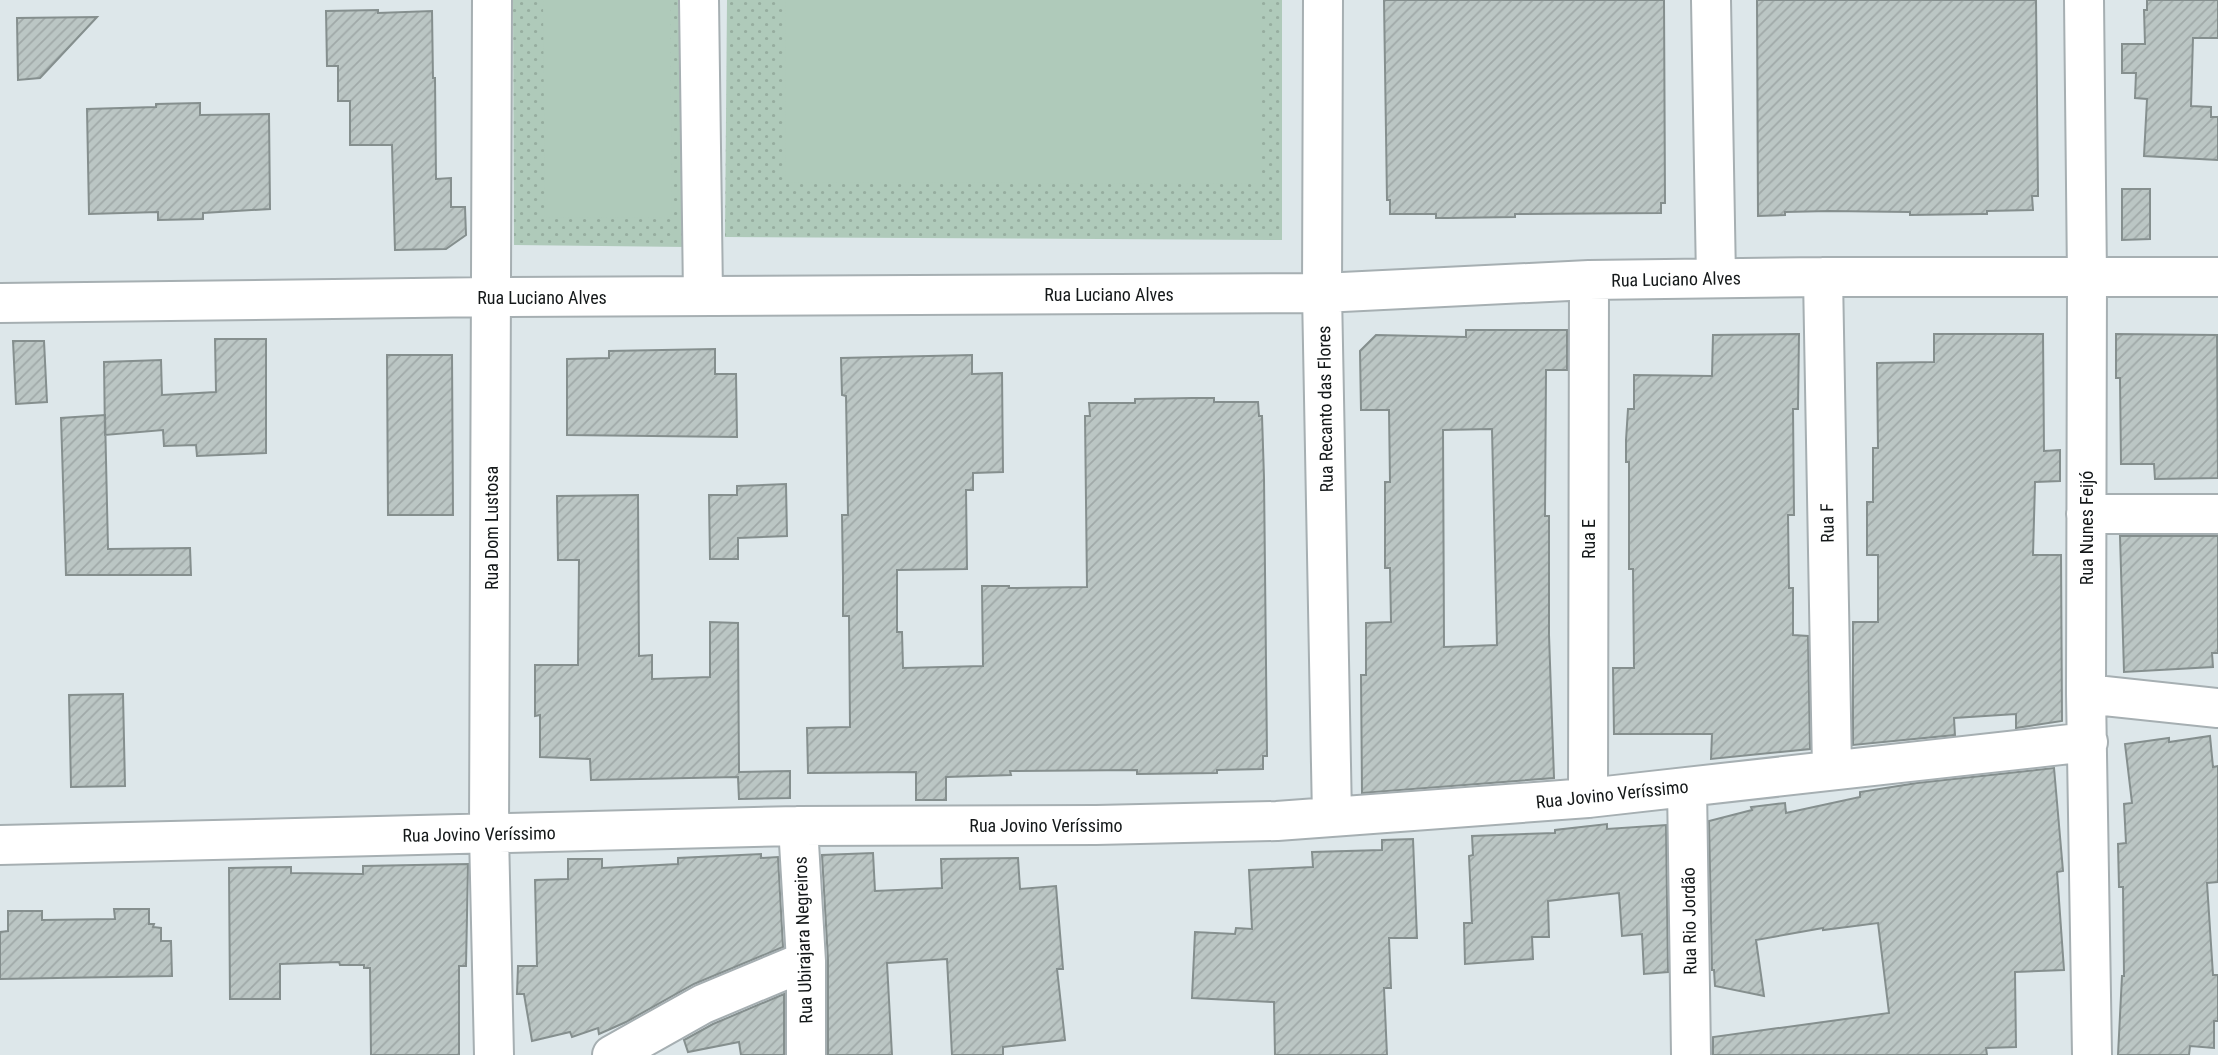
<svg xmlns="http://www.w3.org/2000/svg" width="2218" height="1055" viewBox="0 0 2218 1055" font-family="'Roboto Condensed',sans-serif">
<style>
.grass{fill:url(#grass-dots)}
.garden{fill:#afcaba}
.building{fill:url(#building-hatch);stroke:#858f8e;stroke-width:2;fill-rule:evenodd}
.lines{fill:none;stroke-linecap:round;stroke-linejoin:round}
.minor-casing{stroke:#a6afb2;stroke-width:42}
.minor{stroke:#fff;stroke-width:38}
.labels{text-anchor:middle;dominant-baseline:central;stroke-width:5;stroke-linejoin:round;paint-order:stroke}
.street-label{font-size:18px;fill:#141819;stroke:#fff}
</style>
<defs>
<pattern id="grass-dots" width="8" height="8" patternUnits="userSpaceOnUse" patternTransform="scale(1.75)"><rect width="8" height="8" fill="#afcaba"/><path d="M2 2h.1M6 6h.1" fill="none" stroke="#96ad9f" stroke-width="1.8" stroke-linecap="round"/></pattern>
<pattern id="building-hatch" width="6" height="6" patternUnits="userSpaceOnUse" patternTransform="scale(1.75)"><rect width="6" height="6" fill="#bbc6c4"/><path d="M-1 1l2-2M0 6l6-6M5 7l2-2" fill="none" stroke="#a0a9a8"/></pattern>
</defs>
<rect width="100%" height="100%" fill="#dde7ea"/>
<!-- grass -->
<path class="grass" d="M513 0H686L687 247 514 245Z
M727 0H1282V240L725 237Z"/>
<!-- garden -->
<path class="garden" d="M543 0H670L672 217 545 218Z
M785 0H1259V184L786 182Z"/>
<!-- building -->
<path class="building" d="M1384 0H1664L1665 203H1661V213L1515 214V217L1448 218H1436V214H1390V200H1387Z
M1757 0H2036L2038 196H2032L2033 210 1987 211V214H1981L1910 215V212L1829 211 1785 212V215L1758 216Z
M2147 0H2218V38H2193L2191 106 2211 107V117H2218V160L2144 156 2147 99 2135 98 2136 73H2122V44H2145L2144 10H2147Z
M378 10V13L432 11 433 78H435L436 179 451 178V207H465L466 235 446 249 395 250 392 145H350V101H338V66H327L326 11Z
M97 17 40 78 18 80 17 18Z
M200 103V115L269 114 270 209 203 213V219L158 220V212L89 214 87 109 156 107V104Z
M2122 189H2150V239L2122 240Z
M1466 330H1567V370H1546L1545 516H1549V635L1554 778 1362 793 1361 675H1366V623L1391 622 1390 568H1385V482H1390L1389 410H1361L1360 351 1376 335 1466 337ZM1492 429 1497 645 1444 647 1443 430Z
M1799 334 1798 409H1793L1794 515H1788L1789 588H1793V635L1808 636 1810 749 1711 759 1712 734H1614L1613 668H1634L1633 569H1629V462H1626V440L1628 409H1634V375L1712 376 1713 335Z
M1934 334H2043L2044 451 2060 450V481L2035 482 2033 555H2061L2062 721 2016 728V714L1954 718 1955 735 1853 745V622H1878V555H1867V502H1873V448H1878L1877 363 1934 362Z
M2116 334 2217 335 2218 478 2155 479 2154 464H2121L2120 378H2116Z
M215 339H266V453L197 456 196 445 164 446 163 430 105 435 104 362 161 360 162 395 216 392Z
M13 341H44L47 402 16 404Z
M715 349V374H736L737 437 567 435V359L609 358V351Z
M387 355H452L453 515H388Z
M972 355V374L1002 373 1003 472 973 473V490H966L967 569 897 570V632H902L903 668 983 666 982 586H1009V588L1087 587 1085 416H1090L1089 403H1135V399L1192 398H1214V402H1258L1259 416H1262L1264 478 1267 756H1263V769L1217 770V773L1137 774V770L1010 771 1011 775 946 777V800H916V772L808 773 807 728 850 727 849 616H843V577L842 515H848L846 396 842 395 841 358Z
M105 415 108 549 190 548 191 575H66L61 418Z
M786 484 787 536 738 538V559H710L709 495H737V486Z
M638 495 639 656 652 655V679L710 677V622L738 623 739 772 790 771V798L739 799 738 777 591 780 590 759 540 757V715L535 716V665H578L579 560H558L557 496Z
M2120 536H2218V653H2212L2213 667 2124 672Z
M123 694 125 786 71 787 69 695Z
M2210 736 2213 767 2218 766V882L2207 883 2213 975H2218V1021H2214V1048L2190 1046 2189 1055H2118L2122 976H2124L2123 887H2119L2118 844 2126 843 2124 804 2132 803 2125 744 2169 738V742Z
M2054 768 2063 871 2057 872 2064 970 2015 972 2016 1047 1986 1048 1987 1055H1713V1037L1889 1013 1878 923 1823 930V928L1756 940 1764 996 1715 986 1714 970H1712L1709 821 1752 810 1751 807 1785 803 1786 813 1860 797V792L1917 783Z
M1607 824V829L1666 825 1668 972 1644 974 1642 934 1622 936 1619 893 1548 901 1549 937H1532L1533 959 1465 964 1464 923H1472L1469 856 1473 855 1472 836 1555 833V830Z
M1413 839 1417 938H1389L1391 988H1384L1387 1055H1275L1274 1002 1192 998 1195 932 1235 934 1236 928 1252 929 1249 870 1313 867 1312 852 1382 850V840Z
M873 853 875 891 942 888 941 859 1018 858 1020 889 1056 886 1063 969H1057L1065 1040 1003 1047V1055H952L947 959 887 963 892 1055H828V960L822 855Z
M761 854V858L778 857 783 947 694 984 626 1022 599 1034 598 1028 572 1037 570 1032 532 1041 524 994H517L518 966H537L535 880 568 879V859H602V868L678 864V858Z
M468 864 466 966H459V1055H371L370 968H364V965H340L339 962 280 964V999H230L229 868 291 867V873L363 874V866Z
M114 909H149V924H154L153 927 161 928V941H171L172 976 0 979V932L8 931V911H42V920L115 919Z
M784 994V1055H741L739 1042 688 1052 684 1040 713 1024Z"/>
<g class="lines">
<!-- minor casing -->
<g class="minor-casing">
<path id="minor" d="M492 0 489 834 494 1055
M699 0 703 295
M1323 0 1322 293 1332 817
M1711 0 1716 278
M2084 0 2087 277 2086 694 2092 1055
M1823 277 1832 770
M0 303 492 297 1322 293 1589 280 1823 277H2218
M2086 514H2217
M2086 694 2218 708
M1687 787 1691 1055
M1588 798 1589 280
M798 826 806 961V1055
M0 845 798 826 1096 825 1277 821 1588 798 2088 742
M612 1055 703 1004 806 961"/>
</g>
<!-- minor -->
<use href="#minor" class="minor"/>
</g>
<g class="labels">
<!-- street labels -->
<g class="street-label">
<text transform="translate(1676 279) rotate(-1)">Rua Luciano Alves</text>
<text x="1109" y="294">Rua Luciano Alves</text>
<text x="542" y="297">Rua Luciano Alves</text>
<text transform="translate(1325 409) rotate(-91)">Rua Recanto das Flores</text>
<text transform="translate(1827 523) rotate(-91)">Rua F</text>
<text transform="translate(491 528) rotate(-90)">Rua Dom Lustosa</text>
<text transform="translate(2086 528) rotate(-90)">Rua Nunes Feijó</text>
<text transform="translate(1588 539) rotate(-90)">Rua E</text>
<text transform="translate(1612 794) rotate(-6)">Rua Jovino Veríssimo</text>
<text x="1046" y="825">Rua Jovino Veríssimo</text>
<text transform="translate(479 834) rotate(-1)">Rua Jovino Veríssimo</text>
<text transform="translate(1689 921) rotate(-91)">Rua Rio Jordão</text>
<text transform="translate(803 940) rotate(-92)">Rua Ubirajara Negreiros</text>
</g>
</g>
</svg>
